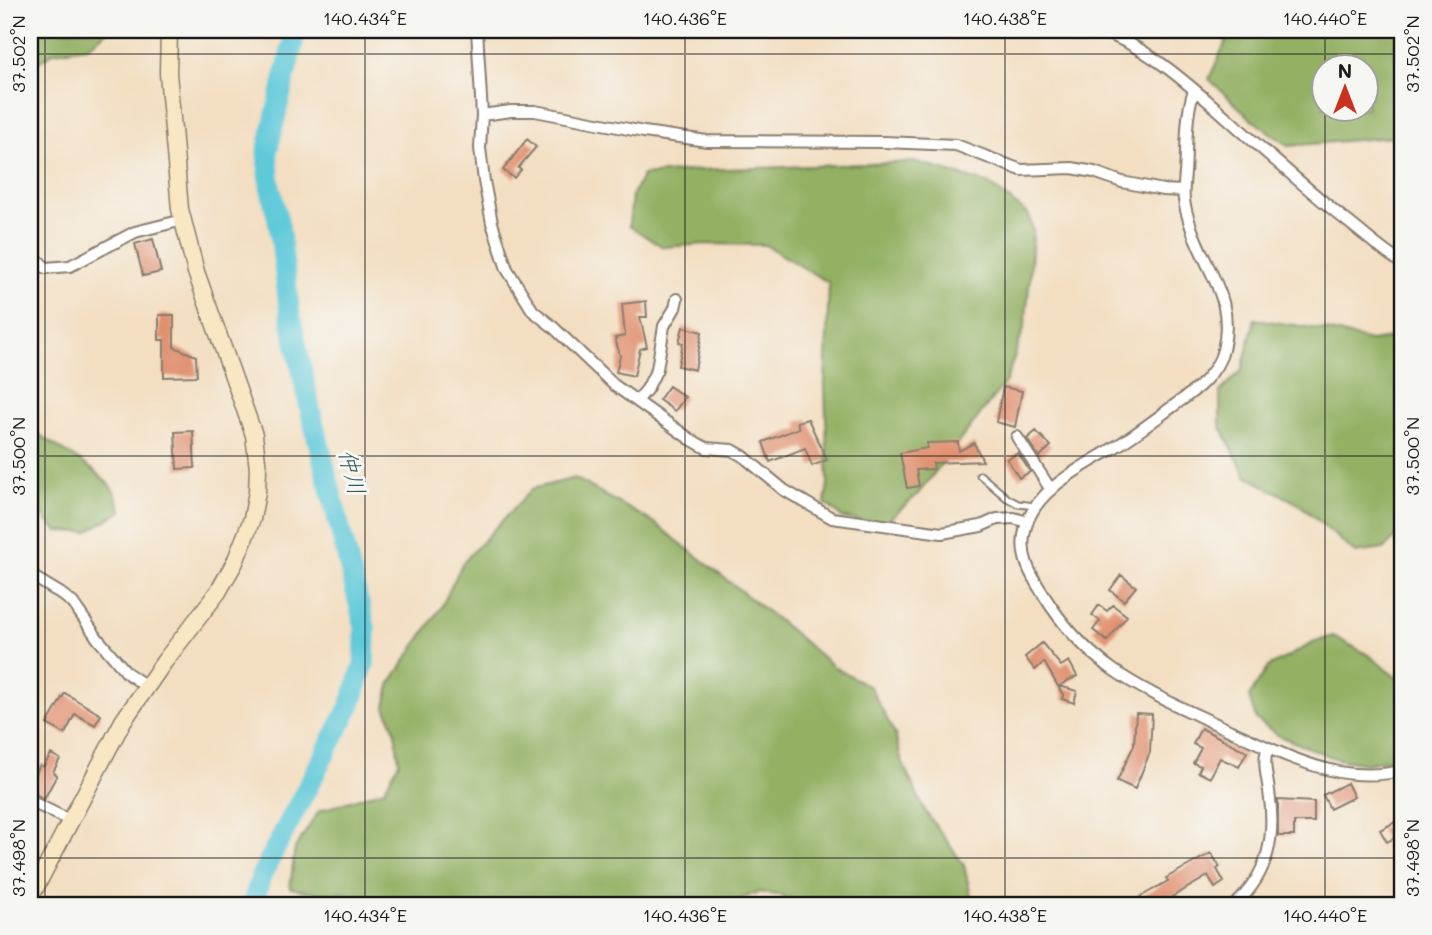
<svg xmlns="http://www.w3.org/2000/svg" width="1432" height="935" viewBox="0 0 1432 935" font-family="Mali,'Klee One',sans-serif">
<style>
.forest{fill:#93b063;stroke:#586640;stroke-width:2;fill-rule:evenodd}
.lines{fill:none;stroke-linecap:round;stroke-linejoin:round}
.river{stroke:#5fc9d9;stroke-width:21}
.building{fill:#e19170}
.lane-casing{stroke:#887d6e;stroke-width:9}
.street-casing{stroke:#887d6e;stroke-width:14}
.secondary-casing{stroke:#887d6e;stroke-width:19}
.lane{stroke:#fff;stroke-width:5}
.street{stroke:#fff;stroke-width:10}
.secondary{stroke:#f9e7c3;stroke-width:16}
.ticks{fill:none;stroke:#1c1c1c;stroke-width:2;stroke-opacity:0.45}
.labels{text-anchor:middle;dominant-baseline:central;stroke-width:6;stroke-linejoin:round;paint-order:stroke}
.water-label{font-size:23px;font-style:italic;fill:#33595e;stroke:#f6f6f2}
.neatline{fill:none;stroke:#1c1c1c;stroke-width:2.5}
.ticks-label{font-size:18px;text-anchor:middle;fill:#1c1c1c}
</style>
<rect width="100%" height="100%" fill="#f6f6f2"/>
<filter id="ink" filterUnits="userSpaceOnUse"><feTurbulence type="fractalNoise" baseFrequency=".0143" numOctaves="2"/><feDisplacementMap in="SourceGraphic" scale="14" xChannelSelector="R" yChannelSelector="G"/><feConvolveMatrix kernelMatrix="1 2 1 2 8 2 1 2 1" color-interpolation-filters="sRGB"/></filter>
<filter id="wash" filterUnits="userSpaceOnUse"><feTurbulence type="fractalNoise" baseFrequency=".00686" numOctaves="4" result="noise"/><feDisplacementMap in="SourceGraphic" scale="28" xChannelSelector="R" yChannelSelector="G"/><feGaussianBlur stdDeviation="1.57" result="paint"/><feColorMatrix in="noise" values="0 0 0 0 0 0 0 0 0 0 0 0 0 0 0 0 0 1.4 0 .05"/><feComposite in="paint" operator="in"/></filter>
<g filter="url(#wash)">
<rect width="100%" height="100%" fill="#f3dec1"/>
<!-- forest -->
<path class="forest" d="M41 30H109L87 47 54 52 30 68V40Z
M1231 30H1402V136L1288 146 1250 118 1209 79ZM1366 66V108H1324V66Z
M917 162 989 184 1029 215 1033 232 1030 278 1025 325 1006 381 918 494 883 525 843 518 825 503 828 484 825 386 829 283 765 245 707 244 663 247 629 226 632 195 643 175 700 170Z
M1255 319 1326 330 1370 341 1402 337V530L1384 549 1355 553 1299 504 1246 476 1220 425V392L1242 370Z
M30 427C54 449 88 460 110 486 116 492 118 503 122 511L86 532 57 531 45 519 30 483Z
M575 478 656 524 779 621 833 666 870 687 895 734 902 762 925 811 964 865 973 905H788L783 896 758 892 727 905H382L344 893 322 894 290 888 295 848 319 811 384 790 399 762 395 731 385 706 391 682 442 606 463 562 532 489Z
M1333 636 1367 654 1402 682V757L1366 764 1337 759 1279 736 1256 719 1249 697 1268 667 1315 642Z"/>
<g class="lines">
<!-- river -->
<path class="river" d="M252 905 262 874 350 706 364 664 365 628 310 409 290 314 279 225 270 186 267 152 296 30"/>
</g>
<g id="blocks">
<!-- building -->
<path class="building" d="M527 139 536 147 518 168 521 170 514 178 503 170Z
M153 239 161 272 143 276 135 244Z
M646 301 647 317H640L647 347 640 349 634 376 616 372 620 356 615 338 625 336 622 304Z
M159 315H174V347L196 356 197 376 164 377V340H159Z
M683 327 702 332 695 370 678 366 683 343 679 342Z
M669 386 685 397 675 411 659 400Z
M1003 387 1022 391 1015 427 996 422Z
M808 419 827 460 812 466 805 448 770 462 763 442 799 428 797 422Z
M193 431 195 468 177 469 175 432Z
M1036 431 1051 446 1039 457 1027 439Z
M958 442 959 451 974 443 983 461 933 463 934 469 916 470 919 486 907 488 900 453 927 448V443Z
M1018 453 1030 472 1019 478 1007 459Z
M1121 575 1136 587 1124 601 1110 590Z
M1099 605 1107 611 1113 605 1127 616 1107 641 1093 630 1100 621 1092 615Z
M1042 643 1061 666 1069 661 1077 676 1059 686 1077 691 1074 703 1062 699 1063 695 1044 662 1035 670 1025 657Z
M65 693 101 715 95 725 75 714 65 734 47 724Z
M1136 713 1152 714 1150 752 1135 789 1117 781 1134 745Z
M1201 728 1247 752 1239 767 1220 758 1210 778 1198 772 1201 766 1193 763 1201 748 1193 744Z
M51 754 60 759 53 772 57 775 44 799 30 791V784L40 765 43 767Z
M1347 783 1354 797 1330 809 1323 795Z
M1278 800 1314 802V822H1294V836H1278Z
M1397 821 1402 834 1387 842 1380 830Z
M1211 853 1220 867 1217 869 1224 882 1215 888 1208 876 1172 897 1174 899 1164 905H1145L1140 897 1168 881 1166 878Z"/>
</g>
</g>
<g filter="url(#ink)">
<use href="#blocks" fill-opacity="0" stroke="#887d6e" stroke-width="2"/>
<g class="lines">
<!-- lane casing -->
<g class="lane-casing">
<path id="lane" d="M980 475 1007 498 1018 504 1036 506"/>
</g>
<!-- street casing -->
<g class="street-casing">
<path id="street" d="M477 30 482 115 480 148 484 181 492 223 507 269 533 311 552 326 614 385 690 439 706 448 732 450 743 456 784 490 832 518 942 533 981 526 997 519 1014 518 1027 522
M1098 30C1144 45 1181 78 1217 109 1260 147 1302 185 1347 221 1365 235 1382 251 1402 263
M1194 90C1185 116 1187 146 1185 173 1184 182 1183 191 1184 200 1185 209 1189 221 1192 230 1208 274 1235 299 1223 350 1217 374 1195 391 1176 404 1157 418 1139 432 1120 444 1087 465 1034 488 1025 530 1019 555 1030 574 1043 594 1092 674 1152 693 1231 731 1267 747 1300 764 1339 772 1360 776 1382 775 1402 771
M482 115 511 111H535L644 132 707 141 884 142 956 145 1021 170 1072 168 1094 172 1122 182 1163 190 1183 191
M30 253 46 268 70 266 135 232 183 220
M637 401 647 389 657 369 664 326 675 308 677 299
M1017 437 1051 490
M30 575 60 593 73 603 98 639 127 673 146 686
M30 801 69 820
M1235 905C1269 873 1276 837 1269 791 1267 776 1263 764 1267 749"/>
</g>
<!-- secondary casing -->
<g class="secondary-casing">
<path id="secondary" d="M30 898 123 721 164 662 218 592 235 562 252 519 257 492 258 469 254 435 196 272 180 209 168 73 169 30"/>
</g>
<!-- lane -->
<use href="#lane" class="lane"/>
<!-- street -->
<use href="#street" class="street"/>
<!-- secondary -->
<use href="#secondary" class="secondary"/>
</g>
</g>
<!-- ticks -->
<path class="ticks" d="M45 30V905M365 30V905M685 30V905M1005 30V905M1325 30V66M30 54H1402M1325 108V905M30 456H1402M30 858H1402"/>
<g class="labels">
<!-- water labels -->
<g class="water-label">
<text transform="translate(353 472) rotate(76)">仲川</text>
</g>
</g>
<!-- margin -->
<rect width="1432" height="935" fill="none" stroke="#f6f6f2" stroke-width="77"/>
<!-- north arrow -->
<g transform="translate(1345 88)"><circle r="33" fill="#f6f6f2" stroke="#9f9f9c" stroke-width="2"/>
<path d="M0-5L12 26L0 18L-12 26Z" fill="#c8321e"/>
<text y="-10" font-size="19" font-weight="bold" text-anchor="middle" fill="#1c1c1c">N</text>
</g>
<rect x="38" y="38" width="1356" height="859" class="neatline"/>
<g class="ticks-label">
<text x="365" y="25">140.434°E</text>
<text x="685" y="25">140.436°E</text>
<text x="1005" y="25">140.438°E</text>
<text x="1325" y="25">140.440°E</text>
<text transform="translate(19 54) rotate(-90)" y="6">37.502°N</text>
<text transform="translate(1413 54) rotate(-90)" y="6">37.502°N</text>
<text transform="translate(19 456) rotate(-90)" y="6">37.500°N</text>
<text transform="translate(1413 456) rotate(-90)" y="6">37.500°N</text>
<text transform="translate(19 858) rotate(-90)" y="6">37.498°N</text>
<text transform="translate(1413 858) rotate(-90)" y="6">37.498°N</text>
<text x="365" y="922">140.434°E</text>
<text x="685" y="922">140.436°E</text>
<text x="1005" y="922">140.438°E</text>
<text x="1325" y="922">140.440°E</text>
</g>
</svg>
